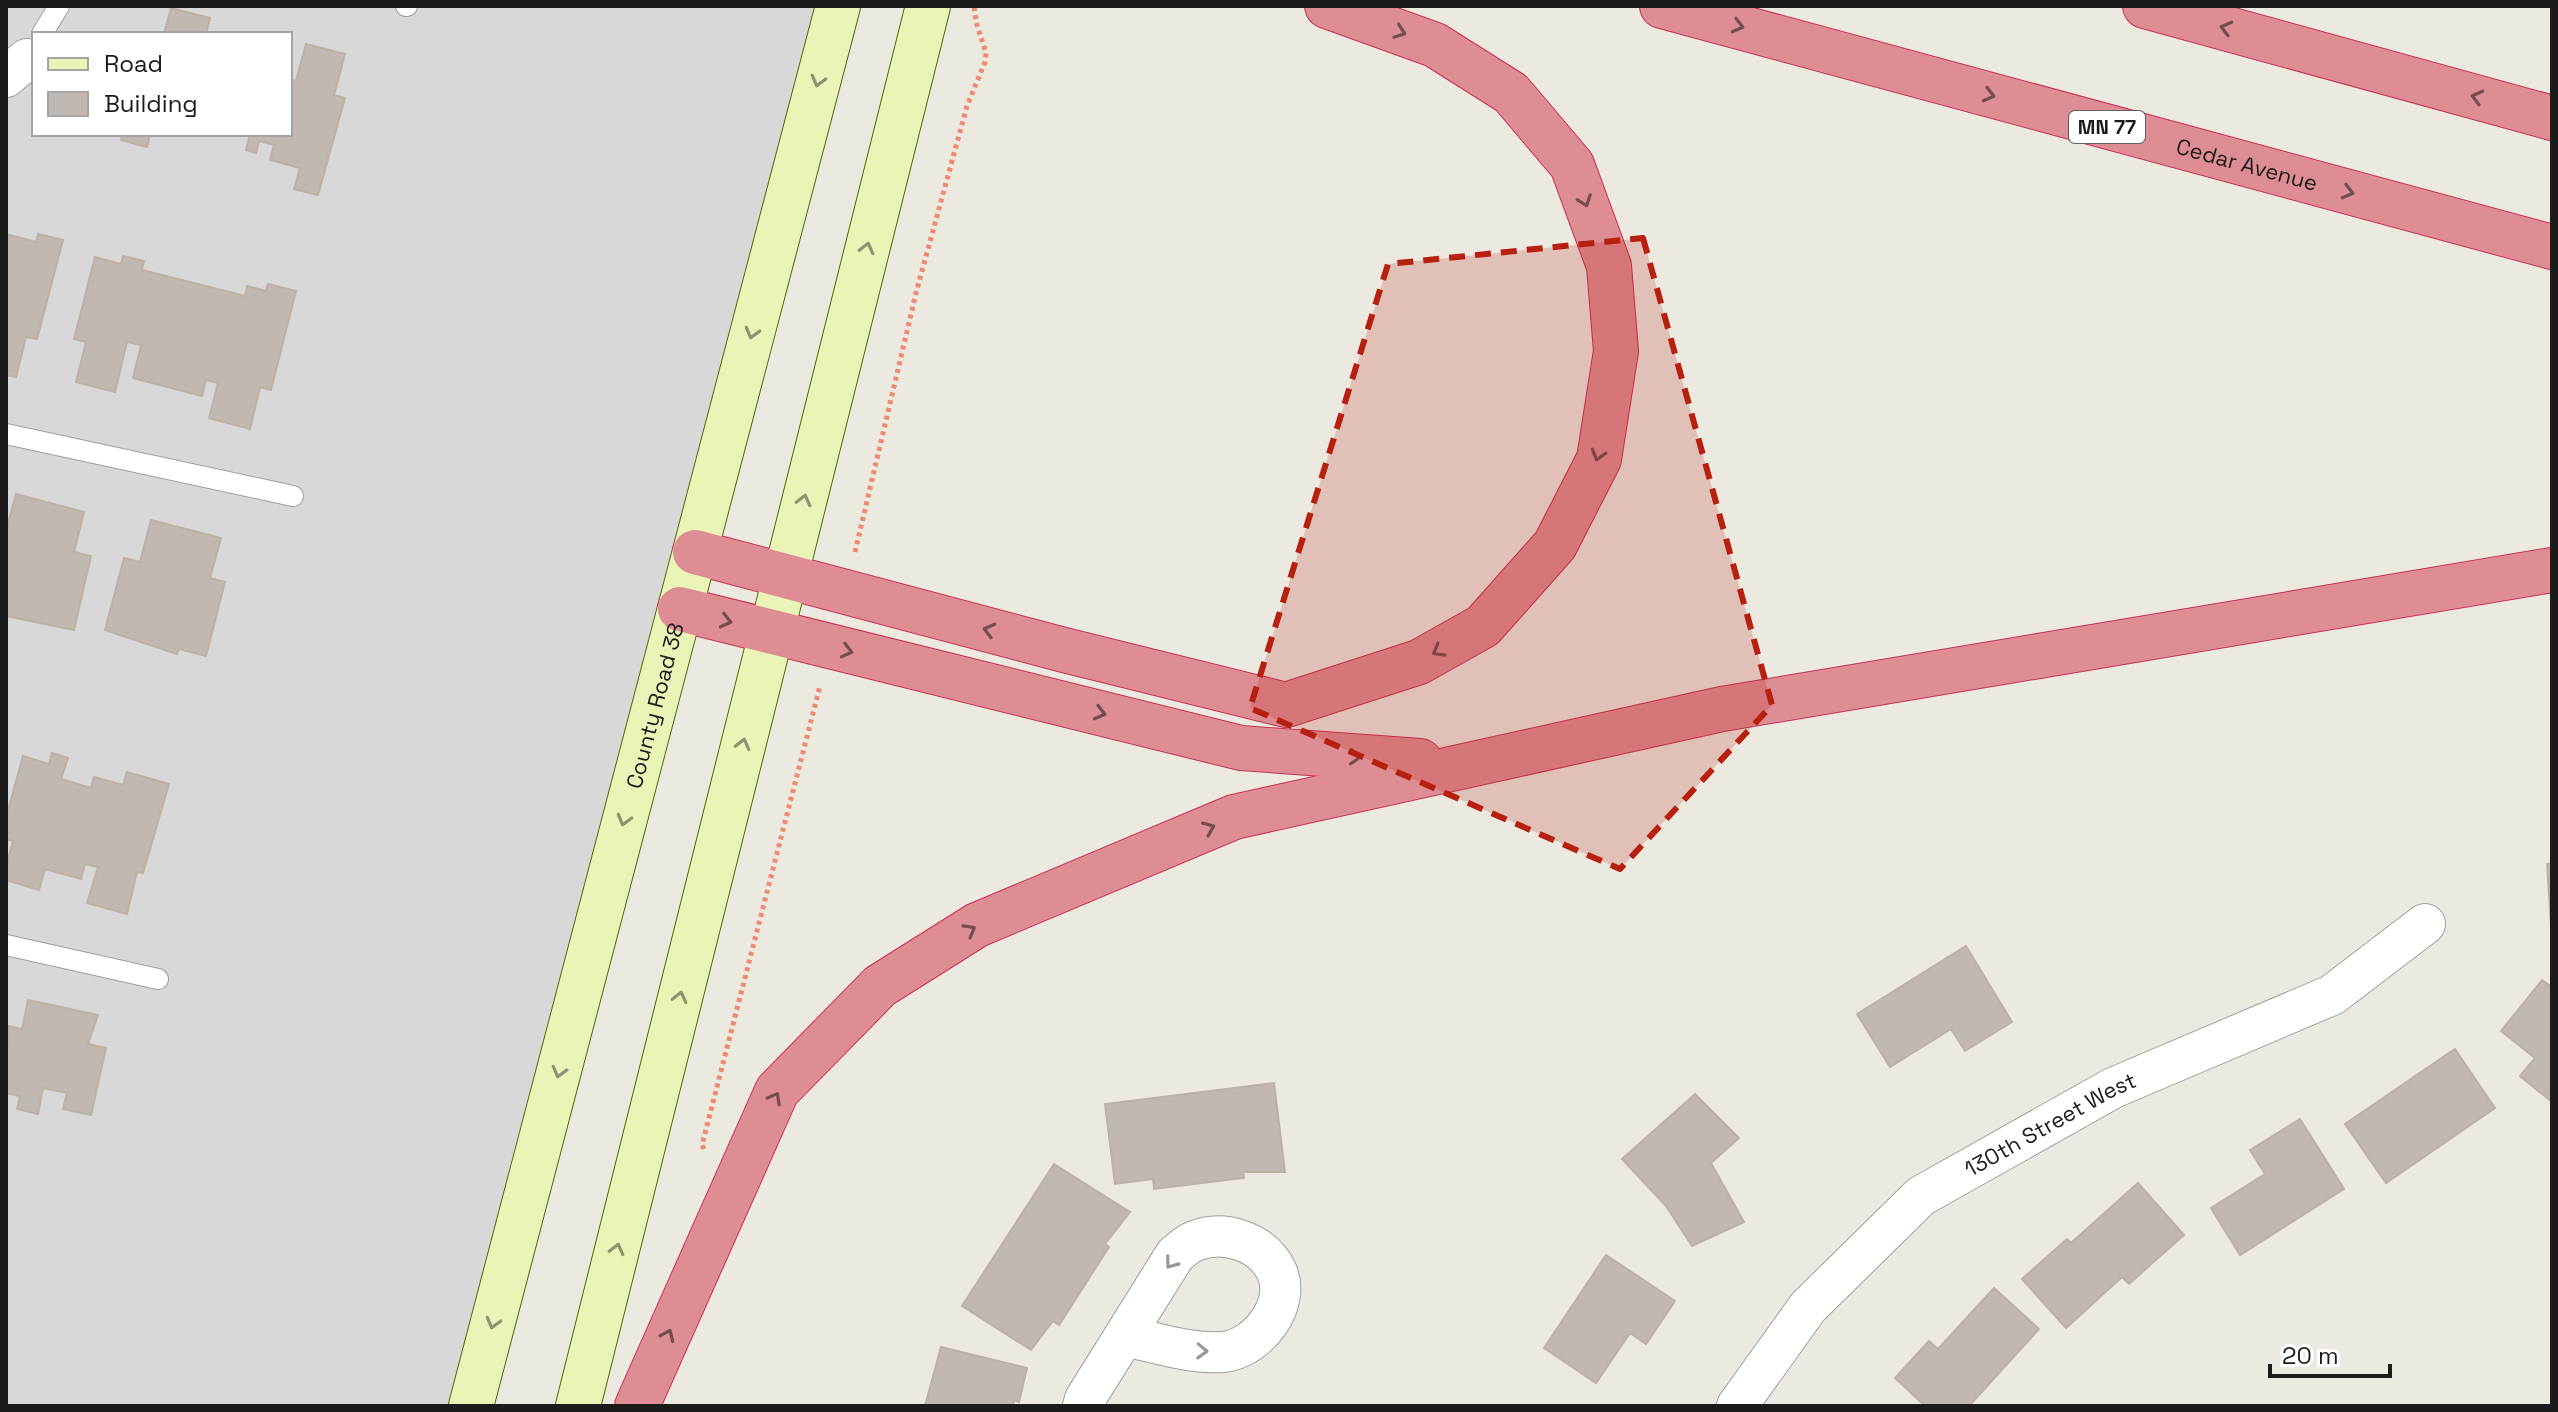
<svg xmlns="http://www.w3.org/2000/svg" width="2558" height="1412" viewBox="0 0 2558 1412" font-family="'Space Grotesk',sans-serif">
<style>
.residential{fill:#d9d8d8;fill-rule:evenodd}
.building{fill:#c0b8b1;stroke:#bcb1a4;stroke-width:2}
.lines{fill:none;stroke-linecap:round;stroke-linejoin:round}
.lane-casing{stroke:#9f9f9f;stroke-width:22}
.street-casing{stroke:#9f9f9f;stroke-width:42}
.secondary-casing{stroke:#54670c;stroke-width:46}
.highway-casing{stroke:#c83054;stroke-width:46}
.path{stroke:#ef896f;stroke-width:5;stroke-dasharray:4 4;stroke-linecap:butt}
.lane{stroke:#fff;stroke-width:20}
.street{stroke:#fff;stroke-width:40}
.secondary{stroke:#eaf4b7;stroke-width:44}
.highway{stroke:#df8d94;stroke-width:44}
.oneway{stroke:#734e51}
.oneway2{stroke:#8d9271}
.oneway3{stroke:#989898}
.marked{fill:#b71f0e;fill-opacity:0.2;stroke:#b71f0e;stroke-width:6;stroke-dasharray:16 10;stroke-linejoin:round}
.labels{text-anchor:middle;dominant-baseline:central;stroke-width:6;stroke-linejoin:round;paint-order:stroke}
.shield{fill:#fff;stroke:#5f5f5f;stroke-width:2}
.shield-label{font-size:20px;font-weight:bold;fill:#1b1b1b}
.street-label{font-size:22px;fill:#1b1b1b;stroke:#fff}
</style>
<rect width="100%" height="100%" fill="#ece9e1"/>
<!-- residential -->
<path class="residential" d="M6 6H838L471 1406H6ZM34 34H290V134H34Z"/>
<!-- building -->
<path class="building" d="M171 8 210 18 206 34H164Z
M306 44 345 54 334 95 345 98 318 195 294 189 300 168 270 160 274 145 259 141 256 153 246 150 250 134H290V79L296 81Z
M122 134H150L147 147 121 140Z
M6 234 36 242 38 234 63 240 37 339 26 337 16 377 6 375Z
M123 256 144 261 142 270 245 296 247 286 266 291 268 284 296 291 271 390 260 387 250 429 209 418 218 383 206 380 202 396 133 378 141 345 127 342 115 392 76 382 86 342 74 339 95 257 121 264Z
M16 494 84 512 74 552 91 556 74 630 6 616V531Z
M151 520 221 538 210 578 225 582 206 656 179 649 177 654 105 630 124 558 140 562Z
M52 753 68 758 61 779 91 788 94 777 123 785 127 772 169 784 143 873 137 872 127 914 87 903 98 867 85 864 81 879 45 869 39 890 6 880V867L13 841 6 839V818L23 756 49 764Z
M2552 863V940L2547 864Z
M1966 946 2012 1022 1965 1051 1951 1029 1890 1067 1857 1014Z
M2542 980 2552 987V1102L2520 1076 2535 1058 2501 1031Z
M28 1000 98 1015 88 1044 106 1048 91 1115 63 1109 67 1093 43 1088 38 1114 17 1109 20 1096 6 1093 8 1026 22 1029Z
M2455 1049 2495 1108 2386 1183 2345 1124Z
M1274 1083 1285 1172H1243L1244 1178 1154 1189 1153 1179 1115 1184 1105 1104Z
M1695 1094 1739 1138 1711 1163 1744 1222 1692 1246 1666 1206 1622 1159Z
M2300 1119 2344 1189 2240 1255 2211 1208 2265 1174 2250 1150Z
M1054 1164 1130 1212 1105 1244 1109 1247 1059 1325 1053 1321 1031 1350 962 1306Z
M2138 1183 2184 1235 2129 1284 2122 1277 2066 1328 2022 1279 2067 1239 2071 1243Z
M1606 1255 1675 1301 1646 1344 1630 1333 1596 1383 1544 1348Z
M1994 1288 2039 1329 1969 1406H1925L1895 1378 1929 1341 1938 1349Z
M941 1347 1027 1368 1019 1402 1014 1400 1013 1406H925Z"/>
<g class="lines">
<!-- lane casing -->
<g class="lane-casing">
<path id="lane" d="M406 6H407
M42 34 59 6
M6 434 293 496
M6 945 158 979"/>
</g>
<!-- street casing -->
<g class="street-casing">
<g id="street">
<path d="M6 77 27 59"/>
<path d="M1083 1406 1085 1399 1175 1255C1181 1250 1188 1243 1195 1241 1224 1229 1262 1242 1276 1270 1293 1304 1257 1349 1223 1352 1190 1354 1157 1343 1125 1336"/>
<path id="s1" d="M1737 1406 1808 1307 1921 1196 2113 1088 2332 995 2425 924"/>
</g>
</g>
<!-- secondary casing -->
<g class="secondary-casing">
<g id="secondary">
<path id="s2" d="M471 1406 838 6"/>
<path d="M578 1406 928 6"/>
</g>
</g>
<!-- highway casing -->
<g class="highway-casing">
<g id="highway">
<path id="s3" d="M1662 6 2552 247"/>
<path d="M2145 6 2552 118"/>
<path d="M695 552 1064 650 1286 705 1419 662 1483 626 1555 545 1599 459 1616 351 1609 266 1572 165 1511 93 1435 45 1327 6"/>
<path d="M680 609 1241 748 1420 761"/>
<path d="M637 1406 777 1091 880 986 977 925 1234 817 1722 709 2552 570"/>
</g>
</g>
<!-- path -->
<path class="path" d="M855 552 916 293 967 106 985 62 986 53 976 22 974 6
M704 1149 702 1145 820 686"/>
<!-- lane -->
<use href="#lane" class="lane"/>
<!-- street -->
<use href="#street" class="street"/>
<!-- secondary -->
<use href="#secondary" class="secondary"/>
<!-- highway -->
<use href="#highway" class="highway"/>
</g>
<!-- one-way arrows -->
<defs><path id="oneway-chevron" d="M-2-3.5L2.5 0L-2 3.5" fill="none" stroke-width="1.6" stroke-linecap="round" stroke-linejoin="round" transform="scale(2)"/></defs>
<g class="oneway">
<use href="#oneway-chevron" transform="translate(1738 26) rotate(15)"/>
<use href="#oneway-chevron" transform="translate(2226 28) rotate(-165)"/>
<use href="#oneway-chevron" transform="translate(1400 32) rotate(20)"/>
<use href="#oneway-chevron" transform="translate(1989 95) rotate(15)"/>
<use href="#oneway-chevron" transform="translate(2477 97) rotate(-165)"/>
<use href="#oneway-chevron" transform="translate(2348 192) rotate(15)"/>
<use href="#oneway-chevron" transform="translate(1585 201) rotate(70)"/>
<use href="#oneway-chevron" transform="translate(1598 455) rotate(106)"/>
<use href="#oneway-chevron" transform="translate(726 621) rotate(14)"/>
<use href="#oneway-chevron" transform="translate(989 630) rotate(-165)"/>
<use href="#oneway-chevron" transform="translate(847 651) rotate(14)"/>
<use href="#oneway-chevron" transform="translate(1438 651) rotate(150)"/>
<use href="#oneway-chevron" transform="translate(1100 713) rotate(14)"/>
<use href="#oneway-chevron" transform="translate(1355 757) rotate(3)"/>
<use href="#oneway-chevron" transform="translate(1209 828) rotate(-23)"/>
<use href="#oneway-chevron" transform="translate(970 930) rotate(-30)"/>
<use href="#oneway-chevron" transform="translate(775 1098) rotate(-61)"/>
<use href="#oneway-chevron" transform="translate(668 1335) rotate(-66)"/>
</g>
<g class="oneway2">
<use href="#oneway-chevron" transform="translate(818 81) rotate(105)"/>
<use href="#oneway-chevron" transform="translate(867 248) rotate(-76)"/>
<use href="#oneway-chevron" transform="translate(752 333) rotate(105)"/>
<use href="#oneway-chevron" transform="translate(804 500) rotate(-76)"/>
<use href="#oneway-chevron" transform="translate(743 744) rotate(-76)"/>
<use href="#oneway-chevron" transform="translate(624 820) rotate(105)"/>
<use href="#oneway-chevron" transform="translate(680 997) rotate(-76)"/>
<use href="#oneway-chevron" transform="translate(559 1072) rotate(105)"/>
<use href="#oneway-chevron" transform="translate(617 1249) rotate(-76)"/>
<use href="#oneway-chevron" transform="translate(493 1323) rotate(105)"/>
</g>
<g class="oneway3">
<use href="#oneway-chevron" transform="translate(1171 1263) rotate(126)"/>
<use href="#oneway-chevron" transform="translate(1202 1351) rotate(2)"/>
</g>
<!-- marked area -->
<path class="marked" d="M1643 238 1772 705 1620 869 1250 708 1388 264Z"/>
<g class="labels">
<!-- shield labels -->
<rect class="shield" x="2069" y="111" width="76" height="32" rx="6"/>
<g class="shield-label">
<text x="2107" y="127">MN 77</text>
</g>
<!-- street labels -->
<g class="street-label">
<text stroke="none"><textPath href="#s3" startOffset="606">Cedar Avenue</textPath></text>
<text stroke="none"><textPath href="#s2" startOffset="724">County Road 38</textPath></text>
<text stroke="none"><textPath href="#s1" startOffset="428">130th Street West</textPath></text>
</g>
</g>
<!-- border -->
<rect width="2558" height="1412" fill="none" stroke="#1b1b1b" stroke-width="16"/>
<!-- legend -->
<rect x="32" y="32" width="260" height="104" fill="#ffffff" stroke="#a4a4a4" stroke-width="2"/>
<rect x="48" y="58" width="40" height="12" fill="#eaf4b7" stroke="#a4a4a4" stroke-width="2"/>
<text x="104" y="72" font-size="24" fill="#1b1b1b">Road</text>
<rect x="48" y="92" width="40" height="24" fill="#c0b8b1" stroke="#a4a4a4" stroke-width="2"/>
<text x="104" y="112" font-size="24" fill="#1b1b1b">Building</text>
<!-- scale -->
<path d="M2270 1364v12h120v-12" fill="none" stroke="#1b1b1b" stroke-width="4"/>
<text x="2282" y="1364" font-size="24" fill="#1b1b1b" stroke="#ffffff" stroke-width="6" paint-order="stroke">20 m</text>
</svg>
